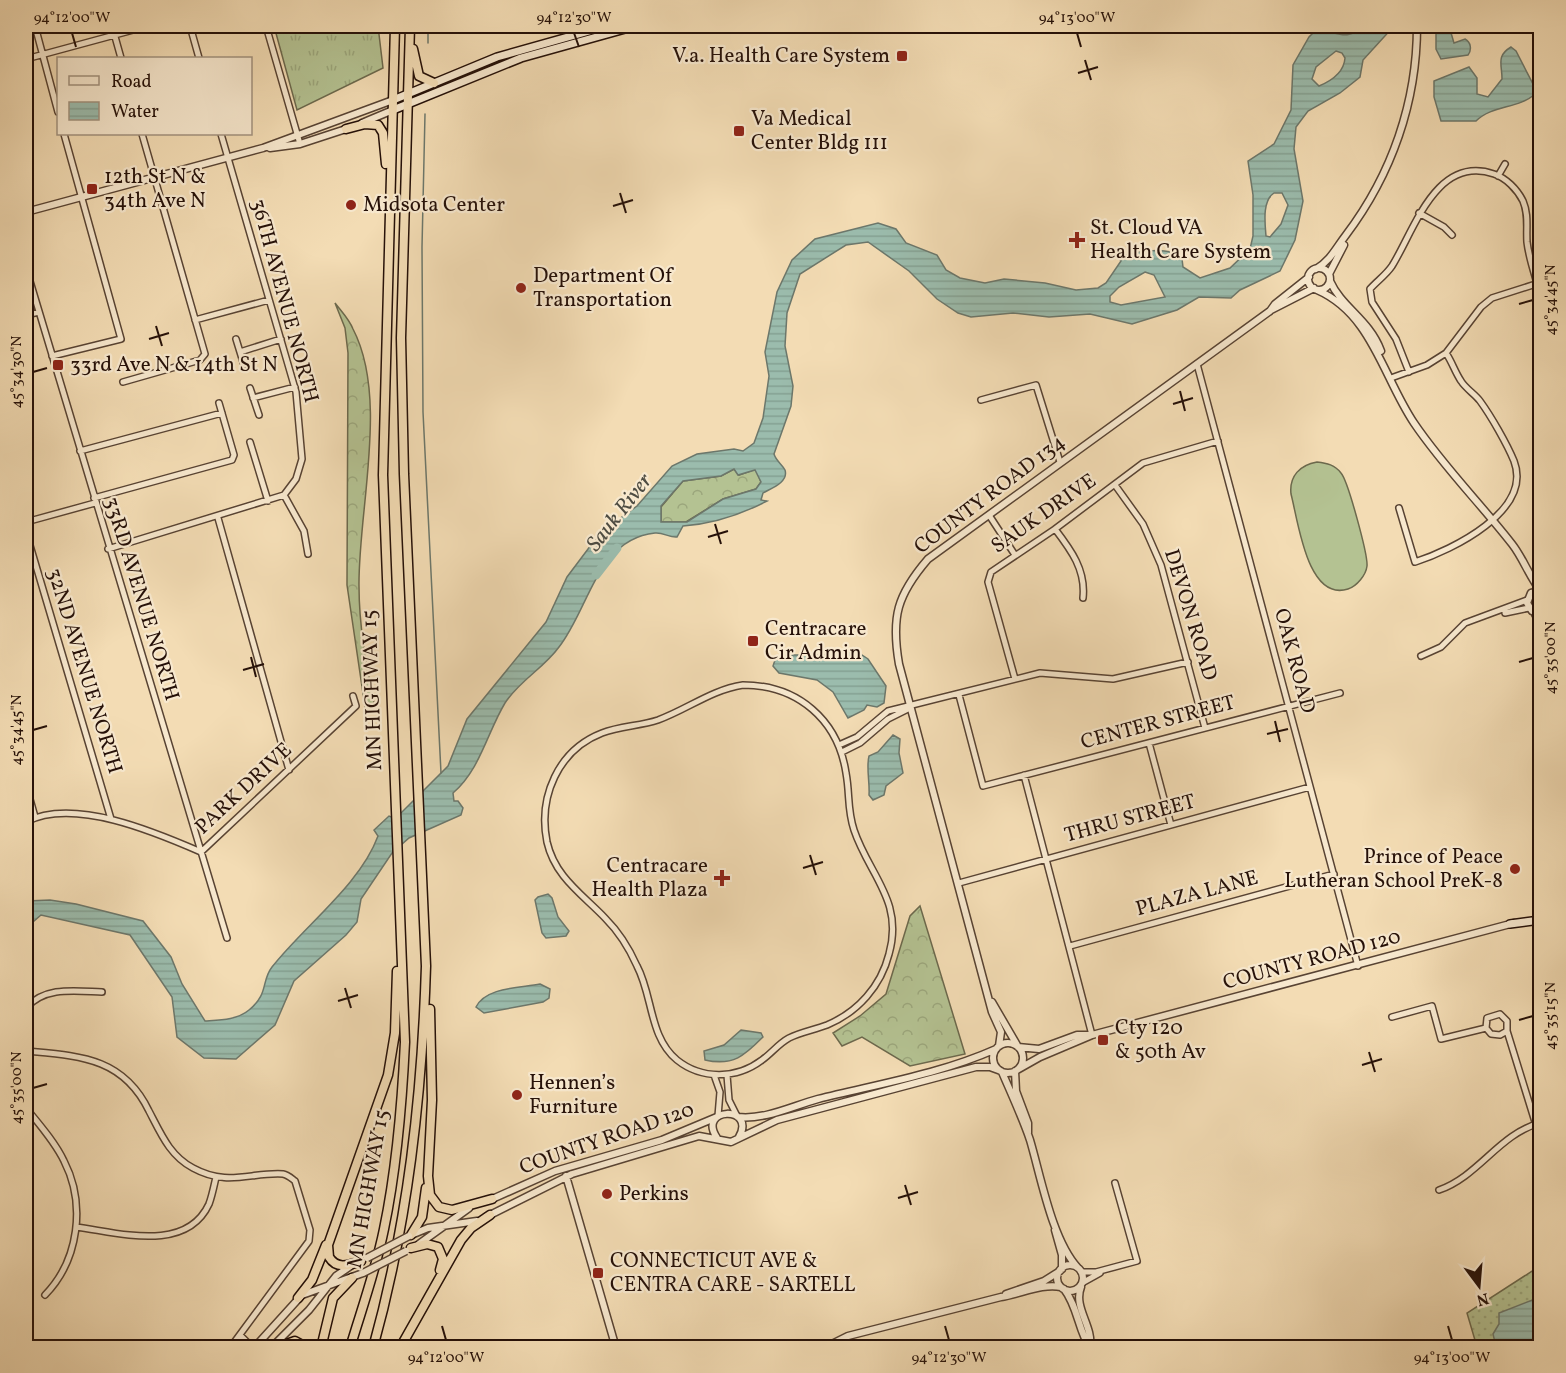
<svg xmlns="http://www.w3.org/2000/svg" width="1566" height="1373" viewBox="0 0 1566 1373" font-family="Vollkorn,serif">
<style>
.grass{fill:url(#grass-tufts);stroke:#6c694d;stroke-width:1.5}
.forest{fill:url(#forest-crowns);stroke:#6c694d;stroke-width:1.5}
.park{fill:url(#park-dots);stroke:#6c694d;stroke-width:1.5}
.garden{fill:#b4c292;stroke:#6c694d;stroke-width:1.5}
.water{fill:url(#water-rules);stroke:#6c776b;stroke-width:1.5;fill-rule:evenodd}
.lines{fill:none;stroke-linecap:round;stroke-linejoin:round}
.stream{stroke:#6c776b;stroke-width:1.5}
.river{stroke:#9bbcad;stroke-width:9}
.minor-casing{stroke:#584333;stroke-width:8}
.tertiary-casing{stroke:#584333;stroke-width:9}
.secondary-casing{stroke:#251008;stroke-width:10}
.trunk-casing{stroke:#251008;stroke-width:11}
.minor{stroke:#f7e8ce;stroke-width:5}
.tertiary{stroke:#f7e8ce;stroke-width:6}
.secondary{stroke:#f7e8ce;stroke-width:7}
.trunk{stroke:#f3dcb4;stroke-width:8}
.tertiary-bridge-casing{stroke:#584333;stroke-width:9;stroke-linecap:butt}
.tertiary-bridge{stroke:#f7e8ce;stroke-width:6}
.ticks{fill:none;stroke:#251008;stroke-width:2}
.poi-dot{fill:#8f2418;stroke:#f7e8ce;stroke-width:2}
.labels{text-anchor:middle;dominant-baseline:central;stroke-width:4.5;stroke-linejoin:round;paint-order:stroke}
.poi-label{font-size:21px;fill:#251008;stroke:#f7e8ce;text-anchor:start}
.street-label{font-size:21px;fill:#251008;stroke:#f7e8ce}
.water-label{font-size:22px;font-style:italic;fill:#4e4c42;stroke:#f7e8ce}
.neatline{fill:none;stroke:#251008;stroke-width:2}
.ticks-label{font-size:15px;text-anchor:middle;fill:#251008}
</style>
<defs>
<pattern id="grass-tufts" width="24" height="20" patternUnits="userSpaceOnUse" patternTransform="scale(1.5)"><rect width="24" height="20" fill="#b4c292"/><path d="M3 7l-1-3M5 7V3M7 7l1-3M15 17l-1-3M17 17v-4M19 17l1-3" fill="none" stroke="#9ba67c"/></pattern>
<pattern id="forest-crowns" width="20" height="18" patternUnits="userSpaceOnUse" patternTransform="scale(1.5)"><rect width="20" height="18" fill="#b4c292"/><path d="M2 6a3 3 0 1 1 6 0M12 15a3 3 0 1 1 6 0" fill="none" stroke="#9ba67c"/></pattern>
<pattern id="park-dots" width="8" height="8" patternUnits="userSpaceOnUse" patternTransform="scale(1.5)"><rect width="8" height="8" fill="#b4c292"/><path d="M2 2h.1M6 6h.1" fill="none" stroke="#9ba67c" stroke-width="1.8" stroke-linecap="round"/></pattern>
<pattern id="water-rules" width="6" height="5" patternUnits="userSpaceOnUse" patternTransform="scale(1.5)"><rect width="6" height="5" fill="#9bbcad"/><path d="M0 2.5h6" fill="none" stroke="#85a193"/></pattern>
</defs>
<rect width="100%" height="100%" fill="#f3dcb4"/>
<filter id="stains"><feTurbulence type="fractalNoise" baseFrequency=".00333" numOctaves="4"/><feColorMatrix values="0 0 0 0 .2 0 0 0 0 .09 0 0 0 0 .02 0 0 0 .5 -.17"/></filter>
<radialGradient id="worn" r=".72"><stop offset=".6" stop-color="#630" stop-opacity="0"/><stop offset="1" stop-color="#630" stop-opacity=".3"/></radialGradient>
<!-- grass -->
<path class="grass" d="M274 26H378L383 68 297 110Z"/>
<!-- forest -->
<path class="forest" d="M335 303C341 311 349 319 353 329 389 398 358 510 359 586 359 626 366 664 374 703L365 707 347 585 348 353 345 328Z
M734 469 739 475 756 469 761 482 756 489 723 499 686 522H661V507L683 481 721 476Z
M920 906 965 1054 910 1066 862 1037 842 1046 833 1033 860 1016 886 994 910 916Z"/>
<!-- park -->
<path class="park" d="M1540 1266V1347H1477L1467 1313Z"/>
<!-- garden -->
<path class="garden" d="M1317 462C1327 463 1335 465 1341 473 1348 481 1368 555 1367 566 1366 575 1357 586 1348 589 1307 602 1298 520 1291 494 1289 476 1300 465 1317 462Z"/>
<!-- water -->
<path class="water" d="M1364 26H1394L1363 60 1360 77 1340 93 1308 111 1296 127 1294 149 1303 201 1295 240 1280 271 1240 290 1231 298 1199 297 1177 310 1132 324 1090 314 1049 317 1013 313 971 317 958 313 937 299 909 271 868 242 846 245 800 274 787 313 785 346 793 386 791 406 774 454C776 461 782 464 785 470 789 483 769 489 763 493L761 500 767 501C742 514 712 524 683 526L677 537C670 538 663 532 655 533 597 539 589 609 559 647 544 668 519 681 505 703 487 733 480 770 453 793L454 801H458L463 808 461 815 409 838 392 853 361 899 357 922 346 935 294 981 275 1025 236 1059 204 1058 177 1037 172 997 130 935 41 915 26 928 27 901 50 900 76 904 143 921 171 957 182 984 205 1021C220 1020 237 1020 249 1010 269 994 261 981 272 967 304 926 360 885 378 836L374 830 389 816 394 818 402 812 448 766 467 719 546 622 567 577 591 545 611 525 637 506 672 466 697 454 734 449 743 451 754 443 763 418 769 376 765 352 777 292 792 260 815 239 878 223 896 229 906 243 937 255 946 270 960 278 985 283 1004 279 1045 283 1076 290 1098 288 1106 283 1121 261 1119 258C1133 251 1172 245 1182 259L1183 267 1200 278 1230 268 1250 249 1253 236V195L1248 161 1274 144 1291 110 1293 65 1309 37 1317 29C1339 32 1345 42 1364 26ZM1336 51 1342 53 1345 58C1344 72 1331 81 1319 86L1312 79 1316 67ZM1274 193H1282L1288 205 1281 224 1270 237 1266 236C1265 223 1262 201 1274 193ZM1145 272 1154 275 1165 297 1121 305 1110 302V296L1119 287ZM734 469 738 475 755 470 761 482 756 489 723 499 687 522H661V506L683 481 721 476Z
M1436 26H1449L1454 43 1465 39C1471 42 1472 50 1468 55L1441 59 1436 49Z
M1511 47 1516 51 1534 86V95C1517 109 1492 105 1476 121H1441L1434 97V81L1469 67 1477 78V94L1488 97 1502 79C1502 64 1496 56 1511 47Z
M856 651 868 659 886 686 884 703 877 707 867 705 864 710 848 718 833 692 817 680 779 673 773 666 776 657 781 655H826Z
M893 735 900 739 899 753 903 773 886 786 884 795 873 800 869 795C870 783 866 767 869 756L878 752Z
M548 894 552 898 558 917 569 931 566 936 546 938 542 933 535 900 538 897Z
M540 984 550 989 549 998 543 1002 484 1013 476 1007C486 987 520 988 540 984Z
M741 1030 761 1033 763 1037C746 1054 734 1067 705 1060L704 1051 724 1045Z
M1540 1297V1347H1496L1493 1334 1499 1324V1313Z"/>
<g class="lines">
<!-- stream -->
<path class="stream" d="M428 26V43
M425 114 422 247 423 412 441 773"/>
<!-- river -->
<path class="river" d="M596 575 617 548"/>
<!-- minor casing -->
<g class="minor-casing">
<path id="minor" d="M35 26 58 112
M112 26 121 58
M190 26 199 58
M266 26 300 144
M26 59 148 26
M1498 176 1505 164
M1419 213 1444 227 1452 235
M26 268 227 938
M26 315 39 312
M195 320 269 300
M236 339 244 365
M240 352 281 339
M52 356 121 339 64 134
M1197 364 1358 966
M1409 372 1396 339 1372 302 1370 289C1377 281 1386 275 1392 266 1414 231 1436 154 1494 174 1506 178 1517 189 1523 201 1529 215 1526 228 1527 242 1529 260 1536 277 1540 295
M1391 378 1427 365 1446 353 1481 307 1492 298 1539 283
M123 382 200 360 205 354 142 134
M250 388 259 415
M253 398 295 387
M981 400 1036 385 1060 462
M250 442 268 501
M80 451 222 413
M1115 485 1143 524 1161 565 1205 728
M284 495 304 531 308 554
M94 498 232 460 234 455 219 403
M1399 508 1415 562C1452 550 1533 511 1514 461 1507 444 1491 416 1480 401 1475 394 1466 389 1461 381 1455 372 1452 362 1446 353
M989 515 1015 555
M218 518 289 770
M26 522 95 503
M1055 529C1071 550 1086 570 1083 598
M26 532 111 819
M108 549 284 495 296 479 302 459 296 392 221 134
M1505 613 1529 608
M1421 656 1441 647 1465 623 1527 600
M1015 679 988 582 991 572 1055 529 1143 463 1218 441
M743 685C798 685 838 720 846 773 850 794 847 809 854 830 869 875 904 901 889 954 881 986 858 1012 827 1025 814 1030 801 1032 789 1038 778 1044 772 1053 762 1060 737 1079 702 1080 677 1060 649 1037 653 996 637 966 629 948 619 932 605 918 582 894 555 877 547 842 538 797 558 750 602 733 620 726 640 726 658 720 688 709 711 690 743 685Z
M959 695 983 786 1340 693
M1149 743 1171 825
M839 745 857 737 888 711 1040 673 1113 679 1188 662
M842 752 860 743 888 719 910 708
M1024 775 1092 1035
M26 785 35 817
M26 822C73 797 155 832 201 852L356 706 353 696
M959 883 1310 787
M1070 946 1334 874
M26 1008C45 986 75 991 102 992
M1392 1017 1432 1006 1441 1039 1486 1028
M1507 1031 1500 1035 1491 1034 1486 1028 1487 1018 1500 1014 1507 1021V1031L1536 1125
M26 1051C79 1056 123 1057 149 1111 161 1134 170 1156 193 1168 228 1187 250 1172 283 1174 288 1175 291 1178 295 1181L310 1230 309 1241 230 1348
M714 1075 720 1092 718 1116
M727 1075 729 1100 737 1116
M26 1108C39 1124 55 1142 64 1161 86 1204 79 1260 45 1295
M1439 1190C1479 1176 1499 1134 1540 1123
M76 1227C117 1232 186 1254 209 1204 212 1196 214 1186 216 1177
M1081 1272H1096L1137 1261 1115 1183
M1082 1283 1100 1273
M240 1335 253 1348"/>
</g>
<!-- tertiary casing -->
<g class="tertiary-casing">
<path id="tertiary" d="M362 123 393 110
M270 148 300 144 349 128
M26 212 263 148 393 100
M1308 279a11 11 0 1 1 22 0a11 11 0 1 1-22 0Z
M1316 269C1331 260 1336 248 1346 235 1392 174 1417 102 1417 26
M1329 274 1344 245
M1330 281C1342 308 1369 319 1381 351
M1317 290C1372 314 1383 377 1414 423 1443 466 1480 503 1512 544 1523 558 1529 576 1540 590
M1271 310 1314 288
M1540 591 1531 593 1527 603 1532 611 1540 612
M1534 612 1540 623
M992 1002 1017 1045
M993 1058a15 15 0 1 1 30 0a15 15 0 1 1-30 0Z
M999 1046 1001 1032 992 1012 899 664C891 617 897 595 928 559L1270 311 1275 304 1309 277
M1018 1047 1039 1049 1077 1035H1092
M1017 1070 1040 1057 1092 1035 1514 923
M1015 1071 1016 1091 1028 1123V1133
M1002 1072C1011 1093 1023 1119 1030 1140 1041 1177 1052 1240 1078 1268
M738 1117C765 1120 792 1106 818 1099 878 1084 940 1074 996 1049
M717 1138C696 1107 757 1105 739 1137
M566 1176 616 1348
M490 1200 555 1171 662 1140 717 1117
M486 1217 572 1174 699 1136 731 1142 777 1120 976 1067H990L1001 1071
M1055 1230 1062 1255V1269
M411 1235 428 1228 477 1221
M419 1244 469 1208
M1057 1278a13 13 0 1 1 26 0a13 13 0 1 1-26 0Z
M1081 1287C1073 1307 1093 1326 1090 1346
M1064 1289C1078 1307 1078 1330 1090 1348
M1006 1294 1044 1281 1060 1271
M254 1348 302 1295 363 1273
M271 1348 309 1310 336 1276 352 1265
M824 1348 848 1336 1001 1297C1021 1294 1042 1283 1061 1287"/>
</g>
<!-- secondary casing -->
<g class="secondary-casing">
<path id="secondary" d="M393 100 497 57 607 26
M393 110 521 58 636 26
M1510 924 1540 920"/>
</g>
<!-- trunk casing -->
<g class="trunk-casing">
<path id="trunk" d="M413 49 419 76 434 83
M346 129 365 124 378 125 383 133 386 164
M430 1009 432 1100 428 1176 430 1195 439 1207 452 1210 492 1199
M411 1235 422 1217 426 1188
M411 1248 427 1244 438 1247 443 1259 440 1270
M361 1261C349 1265 337 1270 329 1257L328 1245 388 1075 395 1033 397 971
M298 1298 312 1280 326 1245
M276 1348 295 1341 308 1348
M321 1348 333 1298 352 1278
M350 1348C362 1308 376 1269 384 1229 397 1167 402 1105 405 1042L383 475 395 26
M373 1348C408 1222 422 1096 426 966L404 474 401 338 410 26
M400 1348 461 1240 471 1228 490 1215"/>
</g>
<!-- minor -->
<use href="#minor" class="minor"/>
<!-- tertiary -->
<use href="#tertiary" class="tertiary"/>
<!-- secondary -->
<use href="#secondary" class="secondary"/>
<!-- trunk -->
<use href="#trunk" class="trunk"/>
<!-- tertiary-bridge casing -->
<g class="tertiary-bridge-casing">
<path id="tertiary-bridge" d="M367 1258 409 1236
M363 1273 406 1251"/>
</g>
<!-- tertiary-bridge -->
<use href="#tertiary-bridge" class="tertiary-bridge"/>
</g>
<!-- ticks -->
<path class="ticks" d="M72 33 76 47M574 33 579 47M1077 33 1081 47M1085 60 1091 80M1078 73 1098 67M620 193 626 213M613 206 633 200M1519 304 1533 300M156 326 162 346M149 339 169 333M33 372 47 368M1180 391 1185 411M1173 404 1193 398M715 524 721 544M708 537 728 531M251 657 256 677M1519 662 1533 658M243 670 264 664M1275 721 1280 742M33 730 47 726M1267 734 1288 729M810 855 816 875M803 868 823 862M345 988 351 1008M338 1001 358 995M1519 1020 1533 1016M1369 1052 1375 1072M1362 1065 1382 1059M33 1088 47 1084M905 1185 911 1205M898 1198 918 1192M442 1326 446 1340M945 1326 949 1340M1448 1326 1452 1340"/>
<!-- markers -->
<g class="poi-dot">
<rect x="896" y="50" width="12" height="12" rx="3"/>
<rect x="733" y="125" width="12" height="12" rx="3"/>
<rect x="86" y="183" width="12" height="12" rx="3"/>
<circle cx="351" cy="205" r="6"/>
<path d="M1074 231h6v6h6v6h-6v6h-6v-6h-6v-6h6z"/>
<circle cx="521" cy="288" r="6"/>
<rect x="52" y="359" width="12" height="12" rx="3"/>
<rect x="747" y="635" width="12" height="12" rx="3"/>
<circle cx="1515" cy="869" r="6"/>
<path d="M719 869h6v6h6v6h-6v6h-6v-6h-6v-6h6z"/>
<rect x="1097" y="1034" width="12" height="12" rx="3"/>
<circle cx="517" cy="1095" r="6"/>
<circle cx="607" cy="1194" r="6"/>
<rect x="592" y="1267" width="12" height="12" rx="3"/>
</g>
<g class="labels">
<!-- poi labels -->
<g class="poi-label">
<text x="890" y="56" text-anchor="end">V.a. Health Care System</text>
<text x="751" y="119">Va Medical<tspan x="751" dy="24">Center Bldg 111</tspan></text>
<text x="104" y="177">12th St N &amp;<tspan x="104" dy="24">34th Ave N</tspan></text>
<text x="363" y="205">Midsota Center</text>
<text x="1090" y="228">St. Cloud VA<tspan x="1090" dy="24">Health Care System</tspan></text>
<text x="533" y="276">Department Of<tspan x="533" dy="24">Transportation</tspan></text>
<text x="70" y="365">33rd Ave N &amp; 14th St N</text>
<text x="765" y="629">Centracare<tspan x="765" dy="24">Cir Admin</tspan></text>
<text x="1503" y="857" text-anchor="end">Prince of Peace<tspan x="1503" dy="24">Lutheran School PreK-8</tspan></text>
<text x="708" y="866" text-anchor="end">Centracare<tspan x="708" dy="24">Health Plaza</tspan></text>
<text x="1115" y="1028">Cty 120<tspan x="1115" dy="24">&amp; 50th Av</tspan></text>
<text x="529" y="1083">Hennen’s<tspan x="529" dy="24">Furniture</tspan></text>
<text x="619" y="1194">Perkins</text>
<text x="610" y="1261">CONNECTICUT AVE &amp;<tspan x="610" dy="24">CENTRA CARE - SARTELL</tspan></text>
</g>
<!-- street labels -->
<g class="street-label">
<text transform="translate(284 301) rotate(75)">36TH AVENUE NORTH</text>
<text transform="translate(990 495) rotate(-37)">COUNTY ROAD 134</text>
<text transform="translate(1044 514) rotate(-35)">SAUK DRIVE</text>
<text transform="translate(141 599) rotate(73)">33RD AVENUE NORTH</text>
<text transform="translate(1190 615) rotate(73)">DEVON ROAD</text>
<text transform="translate(1294 661) rotate(75)">OAK ROAD</text>
<text transform="translate(84 671) rotate(73)">32ND AVENUE NORTH</text>
<text transform="translate(373 690) rotate(-92)">MN HIGHWAY 15</text>
<text transform="translate(1158 723) rotate(-15)">CENTER STREET</text>
<text transform="translate(244 789) rotate(-43)">PARK DRIVE</text>
<text transform="translate(1130 819) rotate(-15)">THRU STREET</text>
<text transform="translate(1197 894) rotate(-15)">PLAZA LANE</text>
<text transform="translate(1312 960) rotate(-15)">COUNTY ROAD 120</text>
<text transform="translate(607 1139) rotate(-19)">COUNTY ROAD 120</text>
<text transform="translate(369 1189) rotate(-80)">MN HIGHWAY 15</text>
</g>
<!-- water labels -->
<g class="water-label">
<text transform="translate(620 513) rotate(-52)">Sauk River</text>
</g>
</g>
<!-- margin -->
<rect width="1566" height="1373" fill="none" stroke="#f3dcb4" stroke-width="66"/>
<!-- legend -->
<rect x="57" y="57" width="195" height="78" fill="#f7e8ce" stroke="#a3927f" stroke-width="1.5"/>
<rect x="69" y="76" width="30" height="9" fill="#f7e8ce" stroke="#a3927f" stroke-width="1.5"/>
<text x="111" y="87" font-size="18" fill="#251008">Road</text>
<rect x="69" y="102" width="30" height="18" fill="url(#water-rules)" stroke="#a3927f" stroke-width="1.5"/>
<text x="111" y="117" font-size="18" fill="#251008">Water</text>
<!-- north arrow -->
<g transform="translate(1479 1286) rotate(164)" stroke="#f7e8ce" stroke-width="4.5" paint-order="stroke">
<path d="M0-4.5L10 22L0 15L-10 22Z" fill="#251008"/>
<text y="-9" font-size="16" font-weight="bold" text-anchor="middle" fill="#251008">N</text>
</g>
<rect x="33" y="33" width="1500" height="1307" class="neatline"/>
<g class="ticks-label">
<text x="72" y="22">94°12'00"W</text>
<text x="574" y="22">94°12'30"W</text>
<text x="1077" y="22">94°13'00"W</text>
<text transform="translate(1550 300) rotate(-90)" y="5">45°34'45"N</text>
<text transform="translate(16 372) rotate(-90)" y="5">45°34'30"N</text>
<text transform="translate(1550 658) rotate(-90)" y="5">45°35'00"N</text>
<text transform="translate(16 730) rotate(-90)" y="5">45°34'45"N</text>
<text transform="translate(1550 1016) rotate(-90)" y="5">45°35'15"N</text>
<text transform="translate(16 1088) rotate(-90)" y="5">45°35'00"N</text>
<text x="446" y="1362">94°12'00"W</text>
<text x="949" y="1362">94°12'30"W</text>
<text x="1452" y="1362">94°13'00"W</text>
</g>
<rect width="100%" height="100%" filter="url(#stains)"/>
<rect width="100%" height="100%" fill="url(#worn)"/>
</svg>
